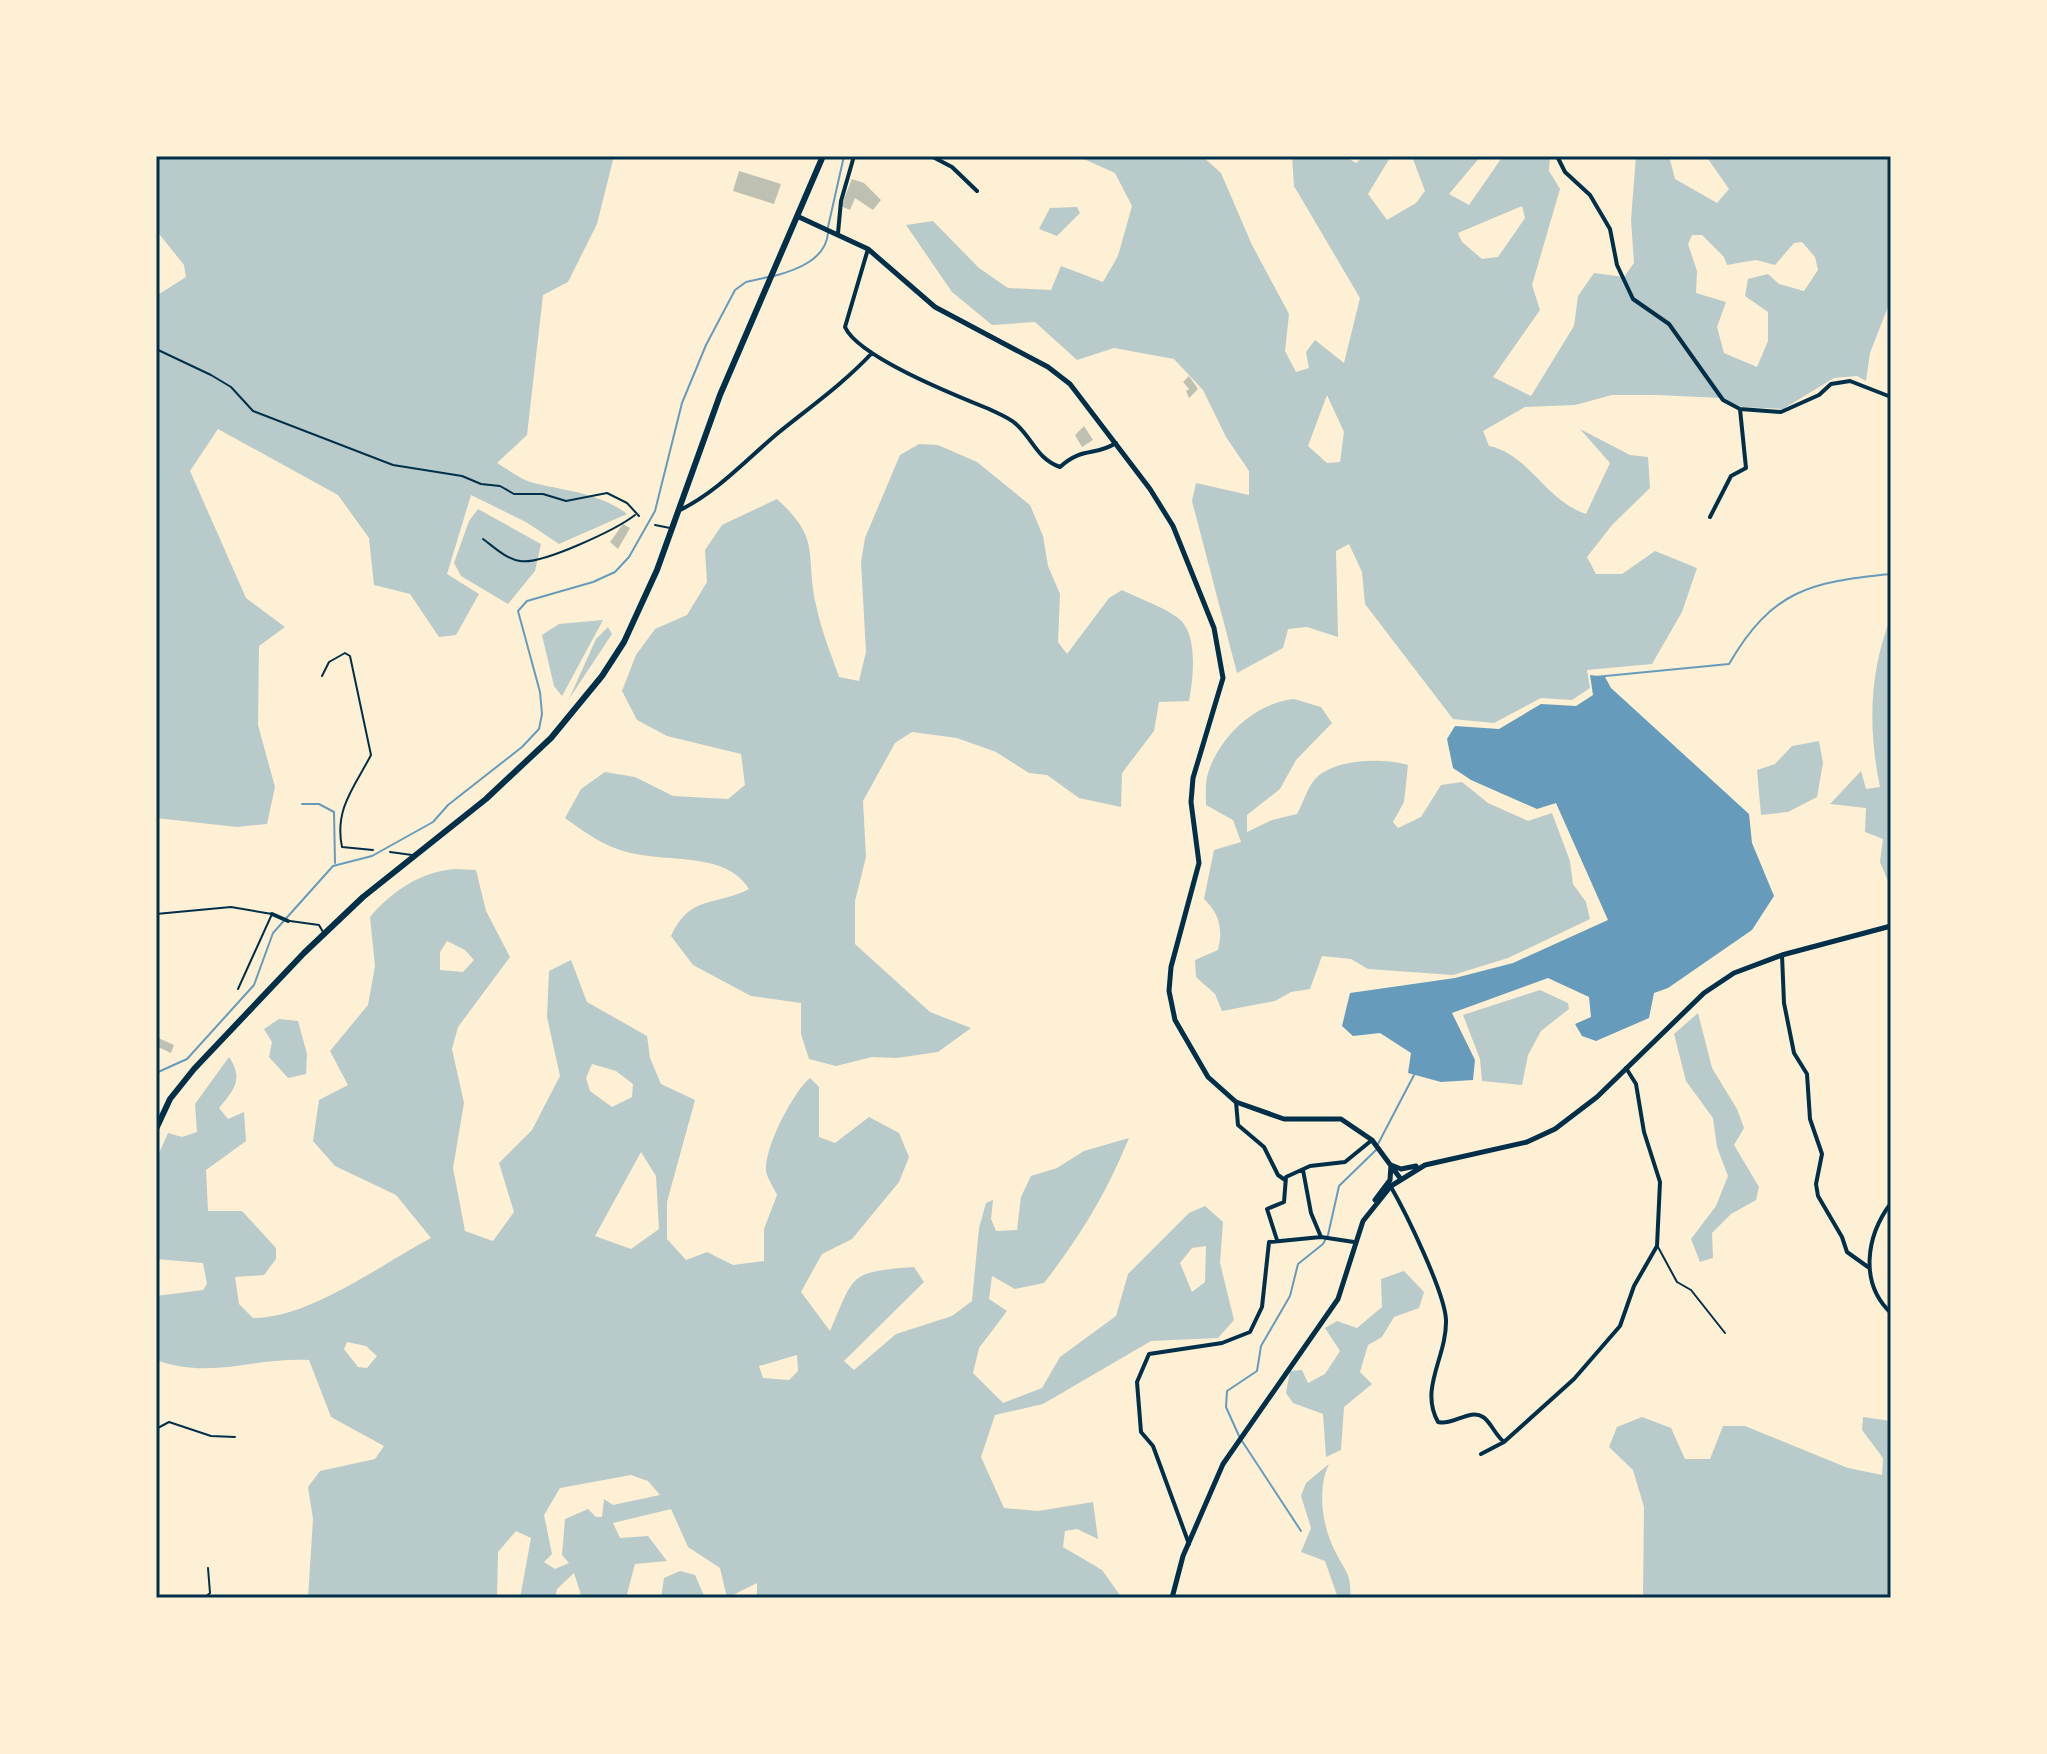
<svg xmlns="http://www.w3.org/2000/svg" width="2047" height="1754" viewBox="0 0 2047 1754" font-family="'DM Sans',sans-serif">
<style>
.green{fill:#b9caca;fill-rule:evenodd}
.water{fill:#669bbc}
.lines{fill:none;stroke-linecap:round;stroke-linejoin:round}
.stream{stroke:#669bbc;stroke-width:2}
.building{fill:#bec0b2}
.service{stroke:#003049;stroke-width:2}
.minor{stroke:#003049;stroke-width:4}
.tertiary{stroke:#003049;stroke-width:5}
.secondary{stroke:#003049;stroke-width:6}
.neatline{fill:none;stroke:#003049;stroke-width:3}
</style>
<rect width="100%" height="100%" fill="#fdf0d5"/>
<!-- green -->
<path class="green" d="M156 156H614L597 224 568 282 543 295 527 435 497 463C507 469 519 478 530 482 563 491 599 492 627 514L559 544 526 522 471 495 447 574 479 594 456 635 439 637 410 594 374 585 369 538 338 495 218 429 190 471 246 598 285 627 259 646 258 725 275 787 267 824 237 827 156 818V296L186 277 184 265 156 230Z
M1077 156H1202L1221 173 1252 245 1289 314 1285 351 1296 372 1309 368 1306 352 1315 340 1344 363 1360 298 1294 186 1292 156H1344L1356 163 1364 156H1481L1449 194 1469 205 1503 156H1550L1549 171 1560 189 1532 285 1540 310 1493 377 1531 396 1574 326 1578 296 1594 273 1624 277 1634 263 1631 220 1636 156H1669L1675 179 1717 203 1729 189 1706 156H1891V299L1870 353 1866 381 1857 376 1834 378 1783 409 1742 407 1721 398 1657 395H1612L1575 405 1525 407 1483 431 1489 446C1529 454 1546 501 1586 514L1610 463 1580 429 1630 455 1648 457 1650 488 1612 525 1587 557 1596 574H1622L1655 551 1697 568 1682 612 1652 664 1587 670 1590 688 1572 700 1541 698 1494 723 1453 719 1365 604 1362 572 1349 544 1336 551 1338 637 1307 627 1288 629 1283 648 1237 673 1192 501 1196 483 1249 495V471L1226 437 1203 390 1174 359 1114 348 1077 360 1035 322 992 325 952 292 906 225 933 221 979 268 1008 288 1051 290 1061 266 1103 282 1118 256 1132 206 1115 173ZM1391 156 1413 159 1425 191 1416 203 1387 220 1368 194ZM1522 206 1525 218 1498 257 1482 259 1462 242 1458 233ZM1692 235H1702L1724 257 1727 265 1756 260 1775 265 1794 243 1802 242 1815 257 1818 270 1804 291 1779 284 1768 274 1748 279 1745 296 1768 312V341L1757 367 1724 353 1717 327 1726 302 1696 293 1697 271 1688 244ZM1327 395 1344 432 1340 462 1327 463 1308 446Z
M1077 207 1080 213 1057 236 1039 229 1050 208Z
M919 444 938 445 977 462 1030 505 1043 536 1048 566 1060 594 1058 642 1067 654 1109 598 1122 590C1140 599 1162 606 1178 618 1199 633 1193 680 1189 701L1159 702 1154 731 1122 773 1121 807 1079 798 1047 775 1029 773 996 752 957 738 912 732 895 743 863 801 866 857 855 901V944L930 1012 971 1028 938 1052 897 1058 872 1057 836 1066 809 1059 801 1034V1003L751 996 693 965 671 936C689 895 716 906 749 889 727 853 674 862 636 854 608 849 587 834 565 818L581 789 605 772 635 777 673 796 728 799 745 785 741 754 667 736 637 720 622 691 636 655 655 629 687 615 707 582 705 550 722 525 777 499C822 540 805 553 816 605 821 630 831 654 839 677L859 681 866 652 861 562 865 538 900 455Z
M478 509 541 544 535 571 508 604 461 576 454 563 469 521Z
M1891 617V860L1888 881 1880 862 1883 839 1865 832 1866 808 1830 804 1861 771 1866 789 1880 787C1868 729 1869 672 1891 617Z
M603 620 562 696 554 686 542 635 559 624Z
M608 627 612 634 569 699 596 639Z
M1294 699 1321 707 1332 723 1296 760 1280 789 1247 815V832L1272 820 1297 814C1303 804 1307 788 1315 779 1335 758 1383 758 1408 765L1404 802 1393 822 1398 828 1421 817 1441 785 1462 782 1488 803 1528 821 1552 813 1570 861 1573 884 1586 902 1590 919 1508 958 1453 975 1368 969 1351 959 1322 956 1310 989 1291 992 1275 1001 1222 1011 1215 994 1196 977 1195 960 1218 950C1223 930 1220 914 1204 899L1214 850 1241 842 1233 820 1206 805C1206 795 1205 782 1208 773 1220 736 1255 703 1294 699Z
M1819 741 1823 763 1817 797 1788 812 1761 815 1757 770 1775 764 1792 746Z
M455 869 476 870 486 911 510 957 458 1027 452 1049 464 1103 453 1168 465 1231 493 1241 514 1212 499 1163 532 1130 560 1076 547 1017 549 971 571 960 587 1002 647 1036 650 1058 661 1084 695 1100 667 1202V1239L686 1260 707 1252 733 1265 764 1261V1229L777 1195C774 1188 767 1178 766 1171 764 1148 793 1092 810 1078L819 1087V1137L835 1143 869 1117 899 1133 909 1157 899 1182 852 1239 822 1254 801 1292 830 1331C855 1274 848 1272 914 1267L924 1282 844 1361 854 1370 896 1334 952 1316 972 1301 979 1228 986 1203 993 1200 991 1219 996 1231 1017 1230 1021 1197 1031 1176 1057 1168 1084 1151 1129 1138C1106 1194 1081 1235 1044 1283L1015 1289 992 1276 989 1299 1007 1311 979 1348 973 1373 1003 1403 1042 1388 1060 1357 1116 1316 1128 1274 1189 1213 1205 1206 1223 1222 1220 1263 1234 1320 1218 1338 1151 1341 1043 1404 995 1415 981 1457 1004 1508 1038 1511 1093 1502 1098 1539 1077 1529 1065 1531 1063 1547 1102 1570 1122 1598H757V1583L727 1598 720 1568 688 1547 671 1509 613 1523 620 1538 648 1536 667 1561 635 1564 626 1598H582L574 1573 557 1589 555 1598H520L531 1538 516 1531 498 1552 497 1598H308L313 1519 308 1487 320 1471 375 1459 384 1446 331 1417 309 1360C253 1357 212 1380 156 1360V1296L203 1290 207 1284 203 1263 156 1259V1160L168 1133 182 1137 197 1132 195 1104 229 1057C244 1079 234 1090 219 1108L228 1119 244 1112 246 1141 206 1170 208 1211H242L276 1248V1259L264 1275 235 1277 239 1304 253 1318C310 1318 380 1265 431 1238L396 1195 335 1166 313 1141 319 1100 348 1085 330 1051 368 1005 375 966 370 917C392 891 420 872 455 869ZM447 941 465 950 474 960 463 972 440 970V952ZM592 1064 616 1071 633 1084 632 1097 612 1107 590 1091 586 1078ZM641 1152 656 1176 659 1229 631 1249 595 1236ZM1206 1246 1205 1282 1192 1292 1180 1263 1192 1248ZM347 1342 366 1346 377 1356 367 1368 358 1367 344 1349ZM797 1355 798 1371 789 1380 763 1378 759 1366ZM631 1475 648 1481 660 1495 613 1505 604 1499 602 1517H596L588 1509 565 1519 562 1555 569 1563 555 1569 544 1562 552 1554 544 1515 560 1488Z
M1540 990 1568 1003 1569 1009 1541 1031 1528 1055 1522 1085 1482 1081 1480 1059 1463 1015Z
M1698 1013 1712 1068 1737 1109 1744 1128 1734 1145 1759 1187 1756 1200 1731 1214 1712 1233 1713 1258 1700 1262 1691 1239 1716 1206 1728 1176 1717 1147 1713 1118 1686 1081 1674 1034Z
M279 1019 298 1021 307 1054 306 1074 288 1078 269 1057 272 1042 264 1029Z
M1404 1271 1424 1292 1419 1308 1394 1317 1382 1337 1368 1345 1360 1372 1372 1384 1344 1407 1341 1450 1326 1457 1323 1414 1293 1403 1286 1393 1290 1371 1302 1370 1308 1383 1325 1374 1340 1351 1325 1328 1337 1321 1357 1328 1382 1307 1381 1279Z
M1642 1417 1671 1428 1685 1459H1710L1723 1426H1745L1848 1468 1882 1475 1883 1458 1862 1430 1863 1417 1891 1421V1598H1643L1644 1507 1633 1470 1609 1447 1617 1427Z
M1329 1464C1317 1489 1322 1526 1335 1551 1345 1572 1352 1573 1350 1598H1338L1325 1561 1301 1552 1311 1528 1301 1496 1306 1483Z
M680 1571 695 1575 705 1598H661L664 1578Z"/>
<!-- water -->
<path class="water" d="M1590 675 1605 677 1611 688 1749 814 1752 843 1774 896 1752 930 1668 988 1654 993 1649 1018 1596 1041 1582 1036 1575 1024 1591 1017 1589 997 1548 978 1452 1013 1475 1060 1473 1080 1441 1082 1408 1073 1411 1053 1380 1033 1353 1036 1342 1026 1350 993 1455 978 1513 963 1608 920 1556 803 1537 809 1471 780 1453 768 1447 739 1455 726 1499 729 1541 704 1576 706 1593 695Z"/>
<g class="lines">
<!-- stream -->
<path class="stream" d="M828 227 844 156
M774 276C797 270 826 259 828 233
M1595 677 1729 664C1772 590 1810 582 1891 574
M302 804H319L334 812 335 863
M156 1073 187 1059 254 985 273 933 333 866 372 856 433 822 448 805 522 747 539 729 542 714 540 692 518 611 527 601 593 582 615 572 629 557 655 511 682 403 706 345 735 290 746 282 768 277
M1378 1144 1414 1075
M1239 1436 1226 1407 1227 1391 1257 1371 1261 1346 1290 1296 1298 1264 1323 1244 1328 1235 1339 1186 1376 1150
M1242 1441 1301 1531"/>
</g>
<!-- building -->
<path class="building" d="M739 171 781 184 774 204 733 191Z
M852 179 864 183 881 200 873 210 855 198 850 210 841 206Z
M1189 376 1198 389 1189 398 1186 391 1189 389 1183 382Z
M1084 426 1093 440 1082 447 1075 435Z
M623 524 630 528 618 549 610 542Z
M156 1037 174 1045 171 1053 156 1046Z"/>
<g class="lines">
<!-- service -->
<path class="service" d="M156 349 211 375 231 387 253 411 393 465 462 476 481 484 500 486 514 494H543L566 501 607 493 627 503 639 516
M655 525 670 528
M483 539C494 547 506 559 520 561 542 565 617 529 635 515
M322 676 329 662 345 653 350 656 371 755C355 786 334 809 342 847L373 850
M390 852 412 855
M156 914 231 907 272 914 238 989
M290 921 319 925 323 932
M1658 1247 1677 1282 1691 1290 1725 1333
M156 1429 169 1422 211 1436 235 1437
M204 1598 210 1593 208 1568"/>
<!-- minor -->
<path class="minor" d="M931 156 952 167 977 191
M1557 156 1565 172 1590 195 1610 229 1617 265 1633 299 1669 324 1723 400 1740 409 1781 412 1819 395 1831 384 1850 381 1891 397
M838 233 841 201 854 156
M868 249 845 327C858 357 957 396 989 409 997 413 1010 418 1016 424 1033 439 1037 459 1060 467 1083 446 1094 457 1116 443
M680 510C717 492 746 460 778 433 810 407 843 384 872 353
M1710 517 1731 476 1746 468 1740 409
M272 914 288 921
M1782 955 1784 1003 1794 1053 1807 1074 1810 1119 1822 1154 1816 1184 1818 1196 1842 1237 1847 1252 1868 1267
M1236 1102 1238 1125 1264 1147 1278 1175 1285 1180
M1303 1170 1311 1213 1321 1237
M1391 1187C1406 1213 1445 1293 1446 1320 1447 1357 1419 1388 1438 1422 1453 1426 1470 1408 1483 1417 1491 1422 1495 1435 1504 1442L1574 1379 1620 1326 1634 1286 1657 1246 1660 1182 1644 1132 1636 1084 1626 1068
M1891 1203C1866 1236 1859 1283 1891 1313
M1277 1240 1267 1209 1284 1202 1286 1177 1310 1166 1345 1162 1372 1140
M1481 1454 1504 1442
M1189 1544 1153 1446 1141 1432 1137 1382 1149 1354 1222 1343 1250 1332 1262 1307 1269 1242 1321 1237 1354 1242"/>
<!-- tertiary -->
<path class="tertiary" d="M799 217 868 249 935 307 1048 367 1070 384 1150 489 1173 526 1214 628 1223 678 1193 778 1191 802 1199 863 1171 967 1169 991 1175 1020 1208 1077 1236 1102 1284 1119H1341L1372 1140 1400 1178
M1375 1200 1390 1180 1391 1165 1401 1169 1416 1166
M1172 1598 1183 1556 1223 1464 1338 1299 1363 1221 1391 1186 1425 1165 1527 1142 1555 1129 1597 1097 1704 993 1734 973 1782 955 1891 926"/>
<!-- secondary -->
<path class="secondary" d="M156 1129 170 1099 194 1069 304 953 363 897 486 799 551 738 602 676 624 642 657 570 720 395 823 156"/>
</g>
<!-- border -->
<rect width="2047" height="1754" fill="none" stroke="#fdf0d5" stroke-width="316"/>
<rect x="158" y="158" width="1731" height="1438" class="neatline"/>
</svg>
